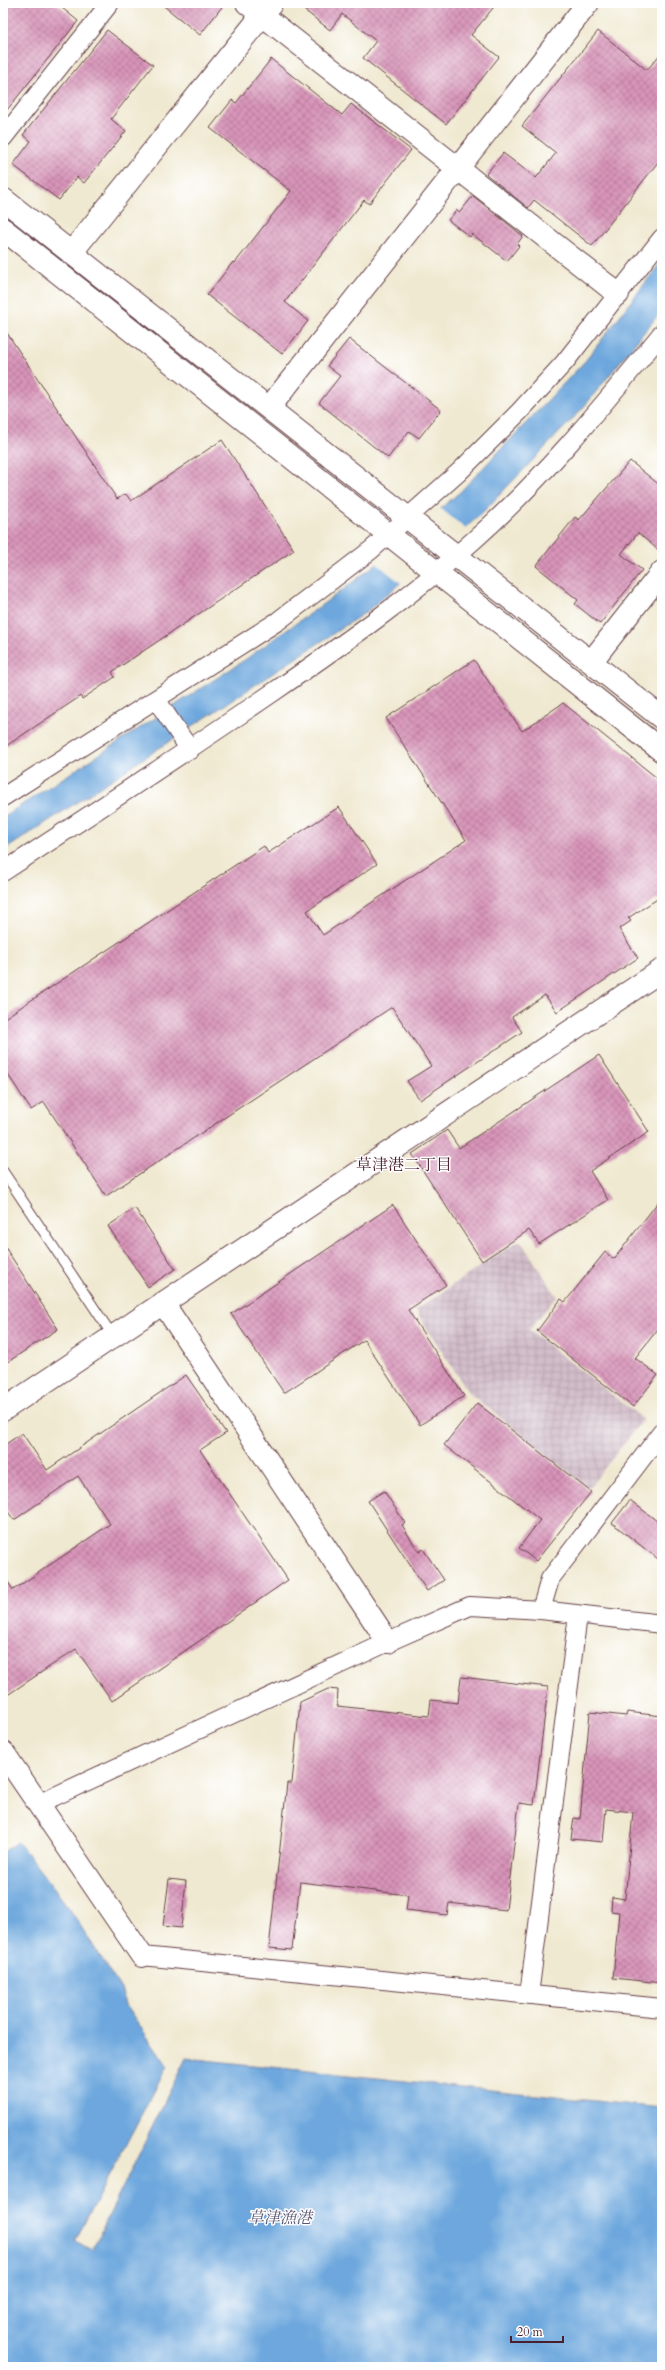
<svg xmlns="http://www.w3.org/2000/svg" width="665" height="2370" viewBox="0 0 665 2370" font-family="Cardo,'Noto Serif JP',serif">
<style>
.industrial{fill:url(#industrial-grid)}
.water{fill:#6da7dd;stroke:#5c6384}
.pier{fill:#f0e9d1}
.building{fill:url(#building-cross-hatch)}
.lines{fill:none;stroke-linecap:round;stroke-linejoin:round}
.service-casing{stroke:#633d44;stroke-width:11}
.minor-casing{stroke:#633d44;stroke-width:20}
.tertiary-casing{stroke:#633d44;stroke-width:24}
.service{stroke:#fff;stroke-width:9}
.minor{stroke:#fff;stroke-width:18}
.tertiary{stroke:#fff;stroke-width:22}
.labels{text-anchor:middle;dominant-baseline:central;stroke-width:3;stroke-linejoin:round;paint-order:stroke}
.neighbourhood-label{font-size:16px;fill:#4a1f2b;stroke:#fff}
.water-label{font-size:16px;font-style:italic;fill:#585572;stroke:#fff}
</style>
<defs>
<pattern id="industrial-grid" width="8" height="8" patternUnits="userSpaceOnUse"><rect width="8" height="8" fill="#d1bdc9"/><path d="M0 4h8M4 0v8" fill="none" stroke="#b5a2ad"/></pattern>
<pattern id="building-cross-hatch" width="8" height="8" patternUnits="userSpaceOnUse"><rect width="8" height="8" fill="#d894b9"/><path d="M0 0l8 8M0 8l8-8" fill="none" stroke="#b17897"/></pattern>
</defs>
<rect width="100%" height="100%" fill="#fff"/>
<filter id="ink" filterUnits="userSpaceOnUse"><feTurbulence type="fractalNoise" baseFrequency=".025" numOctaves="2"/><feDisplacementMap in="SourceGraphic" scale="8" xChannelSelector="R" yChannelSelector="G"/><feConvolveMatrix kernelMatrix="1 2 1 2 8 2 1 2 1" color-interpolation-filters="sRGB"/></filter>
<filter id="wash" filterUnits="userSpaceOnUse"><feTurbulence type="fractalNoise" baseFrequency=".012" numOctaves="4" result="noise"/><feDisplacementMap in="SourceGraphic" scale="16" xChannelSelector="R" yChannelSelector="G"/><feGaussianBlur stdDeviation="0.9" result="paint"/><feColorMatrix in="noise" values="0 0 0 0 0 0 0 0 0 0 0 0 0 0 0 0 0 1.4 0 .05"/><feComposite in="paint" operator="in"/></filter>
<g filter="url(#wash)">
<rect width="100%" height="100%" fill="#f0e9d1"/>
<!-- industrial -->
<path class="industrial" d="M520 1240 557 1296 529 1330 643 1419 589 1488 468 1392 415 1310Z"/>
<!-- water -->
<path class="water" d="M662 261V310L583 408 482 513 460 533 366 612 3 851V817L246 659 344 589 376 564 460 492 550 398 586 360Z
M18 1842 69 1908 121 1989 127 2007 167 2066 75 2241 92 2250 186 2058 662 2108V2367H3V1852Z"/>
<!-- pier -->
<path class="pier" d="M440 508 466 529 402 584 376 563Z"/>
<g id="blocks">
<!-- building -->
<path class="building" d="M3 3H56L78 21 3 115Z
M160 3H225L200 35Z
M295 3H497L471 35 499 57 446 124 363 58 376 41 342 14 330 30Z
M107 30 153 65 111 119 126 131 84 183 77 177 59 200 13 165 31 141 23 135Z
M598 31 647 70 662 52V157L592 246 534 200 528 208 486 174 503 153 536 178 556 153 522 126Z
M271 59 342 115 351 104 411 150 369 204 364 200 285 302 308 321 282 354 207 295 233 262 235 263 291 191 210 128 232 100 236 103Z
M473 196 523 236 517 244 519 246 507 261 472 234 470 237 448 220 457 210 460 212Z
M3 327 117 499 126 494 131 501 222 440 294 550 112 672 115 677 82 699 81 696 3 748Z
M349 339 441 410 419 438 409 431 388 458 319 403 340 376 327 366Z
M630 461 662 487V553L638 533 621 554 642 570 600 624 575 604 578 600 536 566 575 517 579 520Z
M474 660 522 731 563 703 662 782V896L628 918 631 921 619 929 638 958 557 1012 545 995 512 1017 522 1032 420 1100 407 1081 431 1066 392 1007 106 1196 44 1102 31 1110 3 1067V1019L264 846 268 853 339 807 377 864 307 911 323 935 466 840 386 718Z
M599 1055 649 1132 590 1171 608 1200 539 1244 529 1230 482 1261 412 1154 447 1130 459 1148Z
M662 1197V1324L635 1358 658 1375 633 1407 537 1331 561 1299 565 1302 605 1252 614 1259Z
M393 1205 446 1285 408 1310 464 1396 420 1425 364 1340 284 1393 231 1314Z
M135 1208 175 1269 148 1287 108 1226Z
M3 1244 58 1329 3 1365Z
M186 1375 226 1433 200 1450 288 1580 112 1701 76 1649 3 1698V1574L13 1590 110 1524 78 1476 14 1520 3 1505V1446L22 1433 47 1470Z
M477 1403 591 1492 536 1561 519 1548 540 1520 444 1445Z
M384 1491 405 1523 402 1525 419 1552 423 1549 444 1580 427 1591 368 1501Z
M630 1500 662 1525V1562L612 1523Z
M461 1677 548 1687 534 1805 519 1803 506 1910 449 1903 447 1915 406 1910 408 1895 300 1882 292 1950 269 1948 287 1783H292L300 1702 328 1689 338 1690 337 1706 429 1716 431 1700 458 1703Z
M590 1712 626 1716 627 1712 662 1716V1983L613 1978 619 1912 611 1911 612 1897 625 1899 633 1812 606 1809 603 1842 571 1839 574 1818 580 1819Z
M169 1879 186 1881 181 1928 163 1926Z"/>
</g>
</g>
<g filter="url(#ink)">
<use href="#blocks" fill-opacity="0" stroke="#633d44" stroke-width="1"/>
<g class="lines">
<!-- service casing -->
<g class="service-casing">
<path id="service" d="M3 1171 113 1336"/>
</g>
<!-- minor casing -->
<g class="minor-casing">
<path id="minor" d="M3 138 110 3
M156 699 190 750
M3 797 278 621 371 550 459 472 519 412 564 363 662 238
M3 872C93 813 183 754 272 693 342 645 411 597 474 540 544 478 603 405 662 333
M541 1610 550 1579 662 1432
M38 1804 388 1642 470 1606 541 1610 662 1624
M142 1956 662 2008
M529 1995 578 1615"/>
</g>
<!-- tertiary casing -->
<g class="tertiary-casing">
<path id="tertiary" d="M247 3 618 294
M3 199 662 718
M3 229 662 751
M71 253 271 4
M269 408 588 3
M591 662 662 572
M163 1303 388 1642
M3 1410 662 970
M3 1752 142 1956"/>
</g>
<!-- service -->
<use href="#service" class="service"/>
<!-- minor -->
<use href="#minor" class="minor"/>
<!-- tertiary -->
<use href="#tertiary" class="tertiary"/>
</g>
</g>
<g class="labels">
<!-- neighbourhood labels -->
<g class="neighbourhood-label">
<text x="404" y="1165">草津港二丁目</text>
</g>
<!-- water labels -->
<g class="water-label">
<text x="280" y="2218">草津漁港</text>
</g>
</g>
<!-- margin -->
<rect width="665" height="2370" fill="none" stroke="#fff" stroke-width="16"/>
<!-- scale -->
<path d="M511 2336v6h52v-6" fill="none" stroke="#4a1f2b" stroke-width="2"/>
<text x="517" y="2336" font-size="12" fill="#4a1f2b" stroke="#ffffff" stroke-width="3" paint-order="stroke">20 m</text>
</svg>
